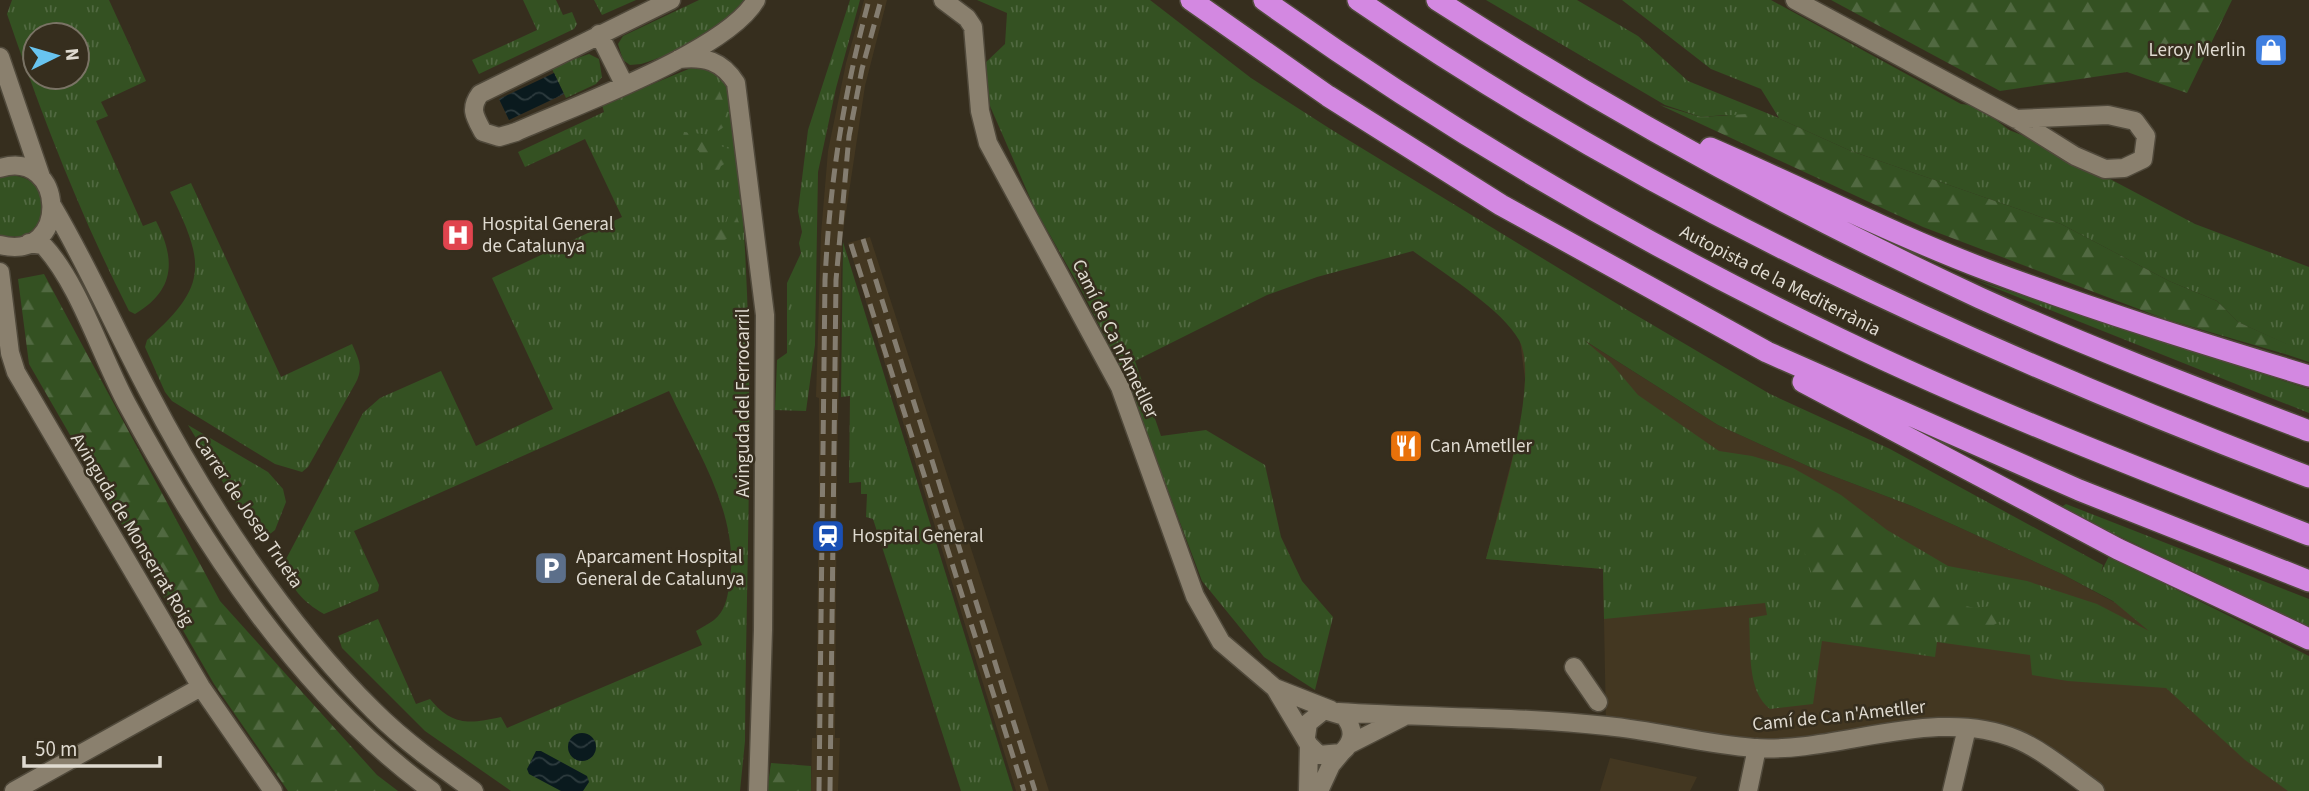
<svg xmlns="http://www.w3.org/2000/svg" width="2309" height="791" viewBox="0 0 2309 791" font-family="'Source Sans 3',sans-serif">
<style>
.built{fill:#433721}
.grass{fill:url(#grass-tufts);fill-rule:evenodd}
.forest{fill:url(#forest-firs)}
.water{fill:url(#water-waves)}
.lines{fill:none;stroke-linecap:round;stroke-linejoin:round}
.minor-casing{stroke:#50493b;stroke-width:21}
.highway-casing{stroke:#50493b;stroke-width:24}
.minor{stroke:#8a806e;stroke-width:18}
.highway{stroke:#d388e1;stroke-width:21}
.rail{stroke:#847d70;stroke-width:5;stroke-dasharray:14 7;stroke-linecap:butt}
.labels{text-anchor:middle;dominant-baseline:central;stroke-width:5;stroke-linejoin:round;paint-order:stroke}
.poi-label{font-size:19px;fill:#dfdad0;stroke:#362e1e;text-anchor:start}
.street-label{font-size:19px;fill:#dfdad0;stroke:#362e1e}
</style>
<defs>
<pattern id="grass-tufts" width="24" height="20" patternUnits="userSpaceOnUse" patternTransform="scale(1.75)"><rect width="24" height="20" fill="#345122"/><path d="M3 7l-1-3M5 7V3M7 7l1-3M15 17l-1-3M17 17v-4M19 17l1-3" fill="none" stroke="#516941"/></pattern>
<pattern id="forest-firs" width="22" height="20" patternUnits="userSpaceOnUse" patternTransform="scale(1.75)"><rect width="22" height="20" fill="#345122"/><path d="M5 1l3.5 6h-7zM16 11l3.5 6h-7z" fill="#516941"/></pattern>
<pattern id="water-waves" width="16" height="10" patternUnits="userSpaceOnUse" patternTransform="scale(1.75)"><rect width="16" height="10" fill="#0a1a1e"/><path d="M0 5q4-4 8 0t8 0" fill="none" stroke="#2d3b3e"/></pattern>
</defs>
<rect width="100%" height="100%" fill="#362e1e"/>
<!-- built -->
<path class="built" d="M864 0H887L865 86 842 239 837 470 835 738H840L838 791H811L812 738H816L819 486V398L816 397 821 234 828 151 846 63Z
M870 237 1024 712 1049 791H1016L848 243Z
M1579 337 1718 425 1812 468 1912 506 2062 574 2140 616 2309 791H2095L2015 739 1967 728 1757 748 1606 725 1603 569 1486 559 1522 420 1525 379 1520 341Z
M1610 758 1697 777 1690 791H1600Z"/>
<!-- grass -->
<path class="grass" d="M12 0H109L146 81 101 102 108 116 96 121 143 226 156 221C176 260 175 290 135 314L129 311C80 215 42 116 7 14ZM35 35H77V77H35Z
M523 0H556L563 15 572 12 577 24 574 29 479 74 472 60 537 30Z
M594 0H636L602 15Z
M699 0H747C720 32 680 52 641 64L630 65 623 60 618 44 623 36Z
M850 0H860L836 88 818 172 815 345 806 411 775 410 777 360 787 353V283L801 253 799 243 802 232 798 211 808 130Z
M977 0H1150L1251 78 1332 130 1629 311 1770 394 1890 449 2103 565 2101 572 2109 556 2309 656V791H2288L2245 760 2166 688 2068 681 2032 675 2030 655 1937 642 1935 657 1822 641 1813 704 1770 709C1746 691 1751 646 1749 618L1767 615 1765 603 1604 619 1603 569 1486 559C1498 513 1541 380 1519 340 1502 309 1442 272 1413 251L1317 277 1267 295 1135 361 1161 436 1206 430 1265 465 1281 537 1302 581 1333 617 1315 690 1264 657 1202 581 1126 379 1084 295 1034 207 990 106 984 64 1005 44 1007 13ZM1584 340 1718 425 1812 468 1912 506 2062 574 2113 601 2149 631 2097 604 2027 581 1948 566 1887 530 1841 495 1793 468 1752 456 1719 451 1638 395 1611 363Z
M1486 0H1577L1638 36 1688 81 1779 118 1761 89 1711 69 1622 0H1771L1961 104 1978 106 2009 130 2042 143 2195 224 2309 267V362L2285 354 2286 344 2238 322 2217 301 2169 281 2061 224 1851 151 1780 119 1725 115 1701 117 1665 105Z
M589 54 599 59 602 77 596 84 566 98 551 67Z
M691 68C703 68 715 71 723 81 737 100 737 147 739 169 757 359 746 551 745 741L740 791H511L425 731 342 648 338 636 378 619 416 704 430 699C452 726 469 724 501 717L507 728 702 645 696 631C702 627 709 624 714 620 725 611 727 599 729 587 742 517 697 452 669 391L354 531 379 585 378 591 324 614C303 602 289 587 284 563L363 413 380 398 441 371 476 446 553 409 492 278 622 217 585 139 525 167 518 152 604 112 602 105Z
M7 175C48 175 57 218 23 237L0 236V177Z
M191 183 281 377 352 344C359 360 364 368 355 384L308 467 302 472 275 464 172 401 165 392 145 347 147 340C210 285 204 262 170 192Z
M843 242 1013 791H961L873 519 866 517 867 494H861V482L849 483 850 396 841 397Z
M1975 280 2309 389V413Z
M188 425 268 472 283 489 286 502 275 530 270 534 256 533 249 525Z
M2066 504 2309 599V627L2060 508Z"/>
<!-- forest -->
<path class="forest" d="M1831 0H2232L2187 93 2127 72 2000 91Z
M712 85 718 87 725 106 724 127 718 131 712 119 715 105 708 94Z
M1660 105 1701 117 1747 114 1780 119 1851 151 2061 224 2169 281 2217 301 2238 322 2287 344 2285 354 2165 319 1923 227Z
M684 132 712 135 718 145 732 150 733 159 721 166 715 179 706 177 699 151 682 140Z
M735 211 740 226C736 236 722 243 711 243L708 231 724 228 730 212Z
M44 274 220 601 377 775 398 791H288L214 684 29 364 18 279Z
M1844 520 1870 523 1928 576 1946 601 1974 608 2001 605V621L1990 627 1932 632 1858 630 1833 610 1813 576 1805 558 1804 531 1817 522Z
M771 763 811 766V791H767Z"/>
<!-- water -->
<path class="water" d="M554 73 564 94 509 120 499 99Z
M568 747a14 14 0 1 1 28 0a14 14 0 1 1-28 0Z
M536 751H541L587 776 589 782 583 791H561L529 774 527 769Z"/>
<g class="lines">
<!-- minor casing -->
<g class="minor-casing">
<path id="minor" d="M671 0 480 94C469 109 475 117 483 132L499 137 516 132C574 106 727 51 756 0
M943 0 967 18 973 27 980 111 988 143 1120 387 1195 596 1221 642 1275 688 1331 710
M1795 0 2016 119 2075 156 2105 169 2124 168 2143 159 2146 136 2135 121 2108 115 2016 119
M599 34 624 84
M0 57 41 177
M679 59C705 56 722 61 736 83L765 315 763 630 758 791
M0 168C66 148 71 263 0 245
M53 207C88 266 115 329 148 391 206 502 284 622 374 711 404 741 439 766 474 791
M29 243 43 245C79 283 101 356 127 404 204 546 299 694 432 791
M0 272 10 353 16 372 201 687 273 791
M1574 667 1598 702
M1275 688 1309 745 1319 755 1341 753C1354 742 1355 729 1344 716L1324 710 1308 723 1306 737
M1338 712C1428 718 1518 716 1607 726 1657 731 1704 744 1754 748 1836 754 1935 705 2016 739 2043 750 2071 774 2095 791
M1350 744 1403 717
M14 791 201 687
M1308 791 1309 745
M1319 791 1331 765 1341 753
M1748 791 1757 748
M1952 791 1967 728"/>
</g>
<!-- highway casing -->
<g class="highway-casing">
<path id="highway" d="M1191 0 1328 96 1501 205 1767 352 2079 490 2309 581
M1264 0C1445 129 1639 242 1840 339 1992 412 2151 473 2309 535
M1358 0C1653 202 1976 350 2309 477
M1437 0C1611 112 1793 211 1980 298 2088 347 2199 389 2309 431
M1710 148C1803 188 1892 234 1987 270 2093 310 2201 343 2309 376
M1803 382 2118 549 2309 639"/>
</g>
<!-- minor -->
<use href="#minor" class="minor"/>
<!-- highway -->
<use href="#highway" class="highway"/>
<!-- rail -->
<path class="rail" d="M863 239 1035 791
M851 244 1024 791
M819 791 825 280C830 180 843 97 869 0
M830 791 836 280 849 136 862 69 881 0"/>
</g>
<!-- icons -->
<defs>
<g id="shop-square" transform="scale(1.75)"><rect x="-9" y="-9" width="18" height="18" rx="4" fill="#3f7fe0" stroke="#362e1e"/><path d="M-5-2.5h2.3a2.7 3.5 0 0 1 5.4 0H5L5.5 6h-11ZM-1.5-2.5h3a1.5 2.3 0 0 0-3 0Z" fill="#fff"/></g>
<g id="hospital-square" transform="scale(1.75)"><rect x="-9" y="-9" width="18" height="18" rx="4" fill="#e0444e" stroke="#362e1e"/><path d="M-5-5h3v3.5h4V-5h3V5h-3V1.5h-4V5h-3Z" fill="#fff"/></g>
<g id="restaurant-square" transform="scale(1.75)"><rect x="-9" y="-9" width="18" height="18" rx="4" fill="#e8710a" stroke="#362e1e"/><path d="M-5-6h1v4h1v-4h1v4h1v-4h1v5L-1.5 .5V6h-2V.5L-5-1ZM5-6V6H3V1.5H1.5Q1.5-4 5-6Z" fill="#fff"/></g>
<g id="station-square" transform="scale(1.75)"><rect x="-9" y="-9" width="18" height="18" rx="4" fill="#1a4fb4" stroke="#362e1e"/><path d="M-3-6H3Q5-6 5-4V2Q5 4 3 4L4.5 6H3L1.5 4h-3L-3 6H-4.5L-3 4Q-5 4-5 2V-4Q-5-6-3-6ZM-3.5-4v3h7v-3ZM-3.5 1v1.5H-2V1ZM2 1v1.5H3.5V1Z" fill="#fff"/></g>
<g id="parking-square" transform="scale(1.75)"><rect x="-9" y="-9" width="18" height="18" rx="4" fill="#5c6f8a" stroke="#362e1e"/><path d="M-3.5-5.5H1a3.5 3.5 0 0 1 0 7H-1V5.5H-3.5ZM-1-3.4V-.6H.8a1.4 1.4 0 0 0 0-2.8Z" fill="#fff"/></g>
</defs>
<g fill-rule="evenodd">
<use href="#shop-square" x="2271" y="50"/>
<use href="#hospital-square" x="458" y="235"/>
<use href="#restaurant-square" x="1406" y="446"/>
<use href="#station-square" x="828" y="536"/>
<use href="#parking-square" x="551" y="568"/>
</g>
<g class="labels">
<!-- poi labels -->
<g class="poi-label">
<text x="2246" y="50" text-anchor="end">Leroy Merlin</text>
<text x="482" y="224">Hospital General<tspan x="482" dy="22">de Catalunya</tspan></text>
<text x="1430" y="446">Can Ametller</text>
<text x="852" y="536">Hospital General</text>
<text x="576" y="557">Aparcament Hospital<tspan x="576" dy="22">General de Catalunya</tspan></text>
</g>
<!-- street labels -->
<g class="street-label">
<text transform="translate(1780 281) rotate(27)">Autopista de la Mediterrània</text>
<text transform="translate(1115 339) rotate(64)">Camí de Ca n'Ametller</text>
<text transform="translate(743 403) rotate(-90)">Avinguda del Ferrocarril</text>
<text transform="translate(248 512) rotate(56)">Carrer de Josep Trueta</text>
<text transform="translate(132 530) rotate(59)">Avinguda de Monserrat Roig</text>
<text transform="translate(1839 716) rotate(-6)">Camí de Ca n'Ametller</text>
</g>
</g>
<!-- north arrow -->
<g transform="translate(56 56) rotate(85)"><circle r="33" fill="#362e1e" stroke="#7a7365" stroke-width="2"/>
<path d="M0-5L12 26L0 18L-12 26Z" fill="#68c4f0"/>
<text y="-10" font-size="19" font-weight="bold" text-anchor="middle" fill="#dfdad0">N</text>
</g>
<!-- scale -->
<path d="M24 756v10h136v-10" fill="none" stroke="#dfdad0" stroke-width="3.5"/>
<text x="35" y="756" font-size="21" fill="#dfdad0" stroke="#362e1e" stroke-width="5" paint-order="stroke">50 m</text>
</svg>
